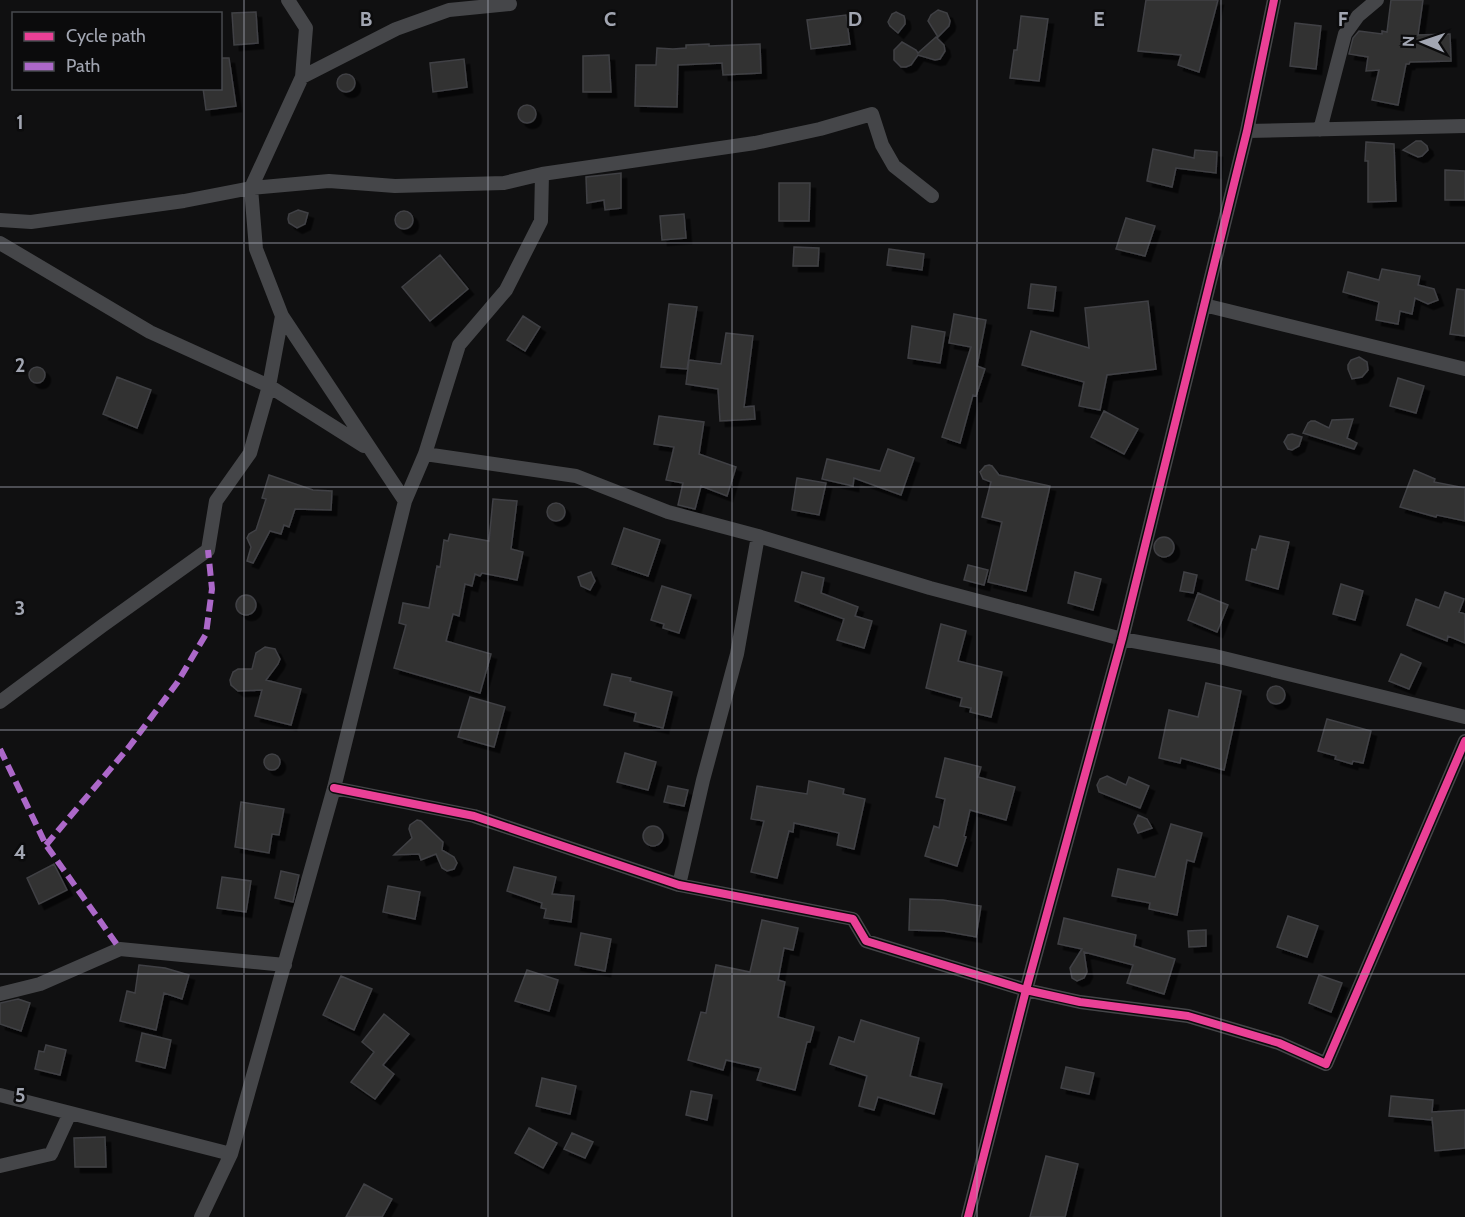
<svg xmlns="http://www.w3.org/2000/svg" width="1465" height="1217" viewBox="0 0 1465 1217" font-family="Cabin,sans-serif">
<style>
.building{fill:#313133;stroke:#404144;stroke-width:1.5;filter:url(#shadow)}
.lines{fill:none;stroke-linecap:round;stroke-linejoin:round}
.minor{stroke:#454649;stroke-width:14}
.quiet{stroke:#ac68c9;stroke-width:6;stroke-dasharray:12 6;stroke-linecap:butt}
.cycleway-casing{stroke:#0b0b0c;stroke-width:11}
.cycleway{stroke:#ea4096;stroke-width:8}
.grid{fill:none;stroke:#a2a6b2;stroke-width:1.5;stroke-opacity:0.55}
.grid-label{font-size:20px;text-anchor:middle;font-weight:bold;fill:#a2a6b2;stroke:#0b0b0c;stroke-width:5;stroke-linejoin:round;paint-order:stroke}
</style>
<defs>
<filter id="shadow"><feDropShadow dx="5.5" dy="5.5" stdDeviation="0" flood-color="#0009"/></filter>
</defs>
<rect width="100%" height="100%" fill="#101011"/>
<!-- building -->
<path class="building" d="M1146 0H1218L1199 72 1178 65 1181 55 1138 51Z
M1391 0H1423L1418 35 1450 34 1451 61 1410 62 1409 64H1406L1398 105 1372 100 1379 70 1366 71 1368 57 1349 54 1353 38 1359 31 1382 34V31L1387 32Z
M938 10 947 13 950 21 949 26 938 37 928 21 931 15Z
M256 12 258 43 234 45 232 13Z
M896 12 904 16 905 20V24L898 33 890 26 888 22 892 14Z
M846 15 850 44 811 49 807 20Z
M1021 16 1048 19 1039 81 1010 78 1014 50H1017Z
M1295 23 1321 26 1316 69 1290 66Z
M936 37 944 45 945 51 940 59 935 60 918 55 911 65 906 67H901L894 60V50L902 42 916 50 918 53Z
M709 44V46L760 44 761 73 723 75 722 63 678 65 677 107 635 106 636 65H656L657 48 673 49 686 48V45Z
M609 55 611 92H583V56Z
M220 58H229L236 106 206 110 203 88H220Z
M464 59 467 87 433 92 430 63Z
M337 83a9 9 0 1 1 18 0a9 9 0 1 1-18 0Z
M518 114a9 9 0 1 1 18 0a9 9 0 1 1-18 0Z
M1416 141H1421L1427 146 1428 150 1422 156 1418 157 1403 150Z
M1366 142 1394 144 1396 201 1368 202V161H1365Z
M1153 149 1194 158 1195 150 1217 152 1216 173 1176 168 1172 187 1147 181Z
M1445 170 1465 171V200H1445Z
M621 173V208L605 210 604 200 587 203 586 177Z
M779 183H810L809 221H779Z
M298 210 308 213 305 224 297 228 289 223 288 219 289 214Z
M395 220a9 9 0 1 1 18 0a9 9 0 1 1-18 0Z
M684 214 686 238 662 240 660 216Z
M1126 218 1155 226 1145 256 1116 249Z
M794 247 819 248 818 266H793Z
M889 249 924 254 922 270 887 265Z
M440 255 468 289 430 321 402 287Z
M1382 269 1420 276 1418 285 1434 289 1438 300 1428 304 1415 298 1412 314 1400 311 1398 324 1376 320 1379 302 1343 292 1348 272 1379 280Z
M1031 284 1056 287 1053 311 1028 308Z
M1457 289 1465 290V336L1450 334Z
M1148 301 1156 369 1107 375 1100 410 1079 406 1084 382 1022 365 1031 331 1089 348 1085 308Z
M669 304 697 307 687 369 661 367Z
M954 314 986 320 977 366 985 369 976 396 973 395 960 443 942 437 971 347 949 343Z
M523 316 540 327 525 351 507 340Z
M912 326 945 332 940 363 908 358Z
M726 333 753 336 744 407 754 406 755 419 720 421 718 389 686 384 689 360 721 364Z
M1359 357 1367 362 1368 370 1362 377 1352 379 1348 369V365L1351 360Z
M29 375a8 8 0 1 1 16 0a8 8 0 1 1-16 0Z
M117 377 151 390 137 428 103 414Z
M1398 378 1424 386 1416 413 1390 406Z
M1104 411 1138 429 1124 454 1091 437Z
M659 416 704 422 699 454 736 467 727 496 701 486 695 509 678 505 683 483 666 480 674 447 654 444Z
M1353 419 1347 438 1357 443 1354 449 1303 433 1308 423 1311 421H1315L1329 428 1332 420Z
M1292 434 1302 437 1299 446 1292 450 1288 449 1284 442 1288 435Z
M888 449 914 458 901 495 854 478 853 486 822 479 827 459 880 471Z
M989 465 992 466 999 475 1050 486 1026 591 988 582 1002 522 982 517 991 482 983 479 980 472 985 466Z
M1414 470 1435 479 1434 482 1465 488V521L1437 515 1436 517 1400 507Z
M269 475 313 490 332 491 331 510 295 509 289 527 284 525 281 534 270 531 253 563 247 561 251 547 247 538 249 534 256 530 266 499 262 498Z
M797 478 826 483 819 515 792 510Z
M493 499 517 501 511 549 523 552 517 580 482 573 480 576 475 574 472 586 465 584 459 616 453 614 446 641 491 654 480 693 394 668 406 625 399 623 403 603 429 608 437 566 440 567 444 540 448 541 450 534 489 541Z
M547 512a9 9 0 1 1 18 0a9 9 0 1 1-18 0Z
M624 528 660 540 648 576 612 564Z
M1260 536 1289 542 1278 589 1246 580 1252 549 1256 550Z
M1154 547a10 10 0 1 1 20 0a10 10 0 1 1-20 0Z
M968 565 988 570 984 585 964 580Z
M591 572 595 581 590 590 581 586 578 577Z
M802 572 824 578 821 593 858 607 855 616 872 621 864 648 837 640 844 619 795 601Z
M1075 572 1101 579 1093 610 1068 603Z
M1184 572 1197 575 1193 593 1180 591Z
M1341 584 1363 591 1355 620 1333 614Z
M662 586 691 595 679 633 663 628 664 624 651 620Z
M1445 592 1464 599 1459 612 1465 614V643L1448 636 1447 641 1407 625 1416 599 1439 608Z
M1198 593 1228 605 1217 632 1188 620Z
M236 605a10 10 0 1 1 20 0a10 10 0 1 1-20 0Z
M941 624 966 631 958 661 1002 672 991 717 970 712 971 708 960 706 962 698 926 688Z
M265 647 275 649 280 659 278 664 266 680 301 689 291 725 255 716 262 690 238 691 231 685 230 680 233 672 238 669H252L256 653Z
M1401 654 1421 663 1409 689 1389 681Z
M612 674 631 678 630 681 672 692 663 728 634 721 636 713 604 705Z
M1206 683 1241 691 1224 770 1181 758 1180 763 1159 758 1169 710 1198 717Z
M1267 695a9 9 0 1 1 18 0a9 9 0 1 1-18 0Z
M470 697 505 707 494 747 458 737Z
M1327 719 1371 731 1363 763 1353 761 1352 764 1335 759 1336 756 1318 751Z
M625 753 656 762 648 790 617 782Z
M264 762a8 8 0 1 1 16 0a8 8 0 1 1-16 0Z
M945 758 981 767 978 777 1015 787 1006 820 970 810 964 836 966 837 957 866 925 856 934 826 939 828 945 799 936 797Z
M1107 776 1126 785 1129 777 1149 786 1140 808 1099 792 1097 785 1100 779Z
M809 781 844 789 843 794 865 799 854 849 837 845 839 833 794 823 793 832 789 831 777 878 751 872 764 821 751 819 757 786 807 794Z
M668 786 688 790 684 806 664 802Z
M241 802 284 809 279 835 272 834 269 853 235 847Z
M1138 815 1147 819 1152 828 1138 833 1134 824Z
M417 820 421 821 443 842 442 850 454 857 457 863 454 869 447 871 442 868 436 854 421 860 419 854 394 855 412 838 409 829 410 825Z
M1171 824 1202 833 1194 862 1187 860 1177 915 1149 909 1150 903 1112 896 1118 869 1155 877Z
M643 836a10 10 0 1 1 20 0a10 10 0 1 1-20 0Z
M54 864 67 890 39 904 27 878Z
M514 867 556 877 552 894 574 896 571 922 544 918 546 909 541 908 542 903 507 891Z
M281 871 299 875 293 902 275 898Z
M222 877 251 881 246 912 217 908Z
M388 886 420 892 415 919 383 912Z
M910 899 943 900 981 906 976 937 943 931 909 930Z
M1288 916 1318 926 1307 957 1277 947Z
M1064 918 1136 935 1134 946 1175 959 1164 994 1127 983 1133 965 1084 952 1087 972 1084 978 1077 981 1072 978 1070 968 1082 949 1058 944Z
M762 920 798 928 793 950 784 948 778 980 785 982 778 1017 814 1027 810 1042H807L795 1090 757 1080 761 1068 726 1060 723 1070 688 1060 701 1012 706 1013 716 965 750 972Z
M1206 930V946L1189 947 1188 931Z
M581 933 611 939 605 971 575 965Z
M139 965 165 968 189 975 182 999 164 993 156 1030 120 1021 127 991 135 993Z
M527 970 558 980 549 1011 515 1001Z
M1319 975 1342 983 1331 1012 1309 1003Z
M341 976 372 989 354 1030 323 1015Z
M18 999 30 1003 21 1031 0 1024V1003Z
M384 1014 409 1034 383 1065 394 1074 375 1099 351 1082 374 1052 362 1042Z
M861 1020 919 1038 910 1076 942 1084 934 1114 878 1097 874 1110 859 1106 867 1076 830 1064 839 1037 854 1042Z
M142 1033 171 1040 165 1068 136 1061Z
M46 1045 66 1050 60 1075 35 1069 39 1051 44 1052Z
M1066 1067 1094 1073 1089 1094 1061 1088Z
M542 1078 576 1086 570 1114 536 1106Z
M691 1091 712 1095 707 1120 686 1115Z
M1391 1096 1433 1100 1432 1112 1465 1110V1148L1435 1151 1432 1117 1431 1120 1389 1116Z
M529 1128 557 1143 543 1168 515 1153Z
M572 1133 593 1142 585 1158 564 1149Z
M105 1137 106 1167H75L74 1138Z
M1046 1156 1078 1164 1065 1217H1030Z
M364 1184 392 1199 382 1217H346Z"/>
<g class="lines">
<!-- minor -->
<path class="minor" d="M288 0 306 28 302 77 396 29 449 10 510 4
M1320 130 1345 34 1358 16 1377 0
M1247 131 1465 126
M0 220 31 222 184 201 251 188 329 181 395 186 504 183 542 174 755 143 820 129 872 114 882 145 894 166 932 196
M0 243 150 332 269 386 364 446
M1204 305 1465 369
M425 454 576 476 668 512 758 536 930 588 1122 639 1215 656 1465 717
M405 501 425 454 459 345 506 290 541 221 542 174
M0 702 102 626 208 550 216 501 250 453 269 386 282 316
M334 788 474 816 679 885 853 919 866 941 1026 990 1080 1002 1188 1016 1279 1043 1326 1064 1465 741
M679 885 703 780 737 654 758 536
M0 994 40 984 120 949 285 965
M0 1095 231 1154
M0 1166 51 1154 70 1113
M201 1217 231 1154 334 788 405 501 282 316 256 249 251 188 302 77
M968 1217 1026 990 1122 639 1247 131 1274 0"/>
<!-- quiet -->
<path class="quiet" d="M0 749 46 845 120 949
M46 845 129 747 177 683 206 634 212 589 208 550"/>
<!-- cycleway casing -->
<g class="cycleway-casing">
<path id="cycleway" d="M334 788 474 816 679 885 853 919 866 941 1026 990 1080 1002 1188 1016 1279 1043 1326 1064 1465 741
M968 1217 1026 990 1122 639 1247 131 1274 0"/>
</g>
<!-- cycleway -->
<use href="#cycleway" class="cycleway"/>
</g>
<!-- grid -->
<path class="grid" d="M244 0V1217M488 0V1217M732 0V1217M977 0V1217M1221 0V1217M0 243H1465M0 487H1465M0 730H1465M0 974H1465"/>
<g class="grid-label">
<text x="366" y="26">B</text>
<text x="610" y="26">C</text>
<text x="855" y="26">D</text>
<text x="1099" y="26">E</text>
<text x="1343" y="26">F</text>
<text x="20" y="129">1</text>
<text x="20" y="372">2</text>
<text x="20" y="615">3</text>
<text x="20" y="859">4</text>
<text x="20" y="1102">5</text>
</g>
<!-- legend -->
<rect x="12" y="12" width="210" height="78" fill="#0b0b0c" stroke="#47494e" stroke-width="1.5"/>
<rect x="24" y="32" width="30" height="9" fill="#ea4096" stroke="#47494e" stroke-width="1.5"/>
<text x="66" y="42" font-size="18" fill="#a2a6b2">Cycle path</text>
<rect x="24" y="62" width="30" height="9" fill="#ac68c9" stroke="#47494e" stroke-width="1.5"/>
<text x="66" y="72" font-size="18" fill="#a2a6b2">Path</text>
<!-- north arrow -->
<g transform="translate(1423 42) rotate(272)" stroke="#0b0b0c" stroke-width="4.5" paint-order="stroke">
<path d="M0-4.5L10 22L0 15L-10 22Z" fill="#a2a6b2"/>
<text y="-9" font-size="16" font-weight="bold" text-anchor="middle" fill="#a2a6b2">N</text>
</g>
</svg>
